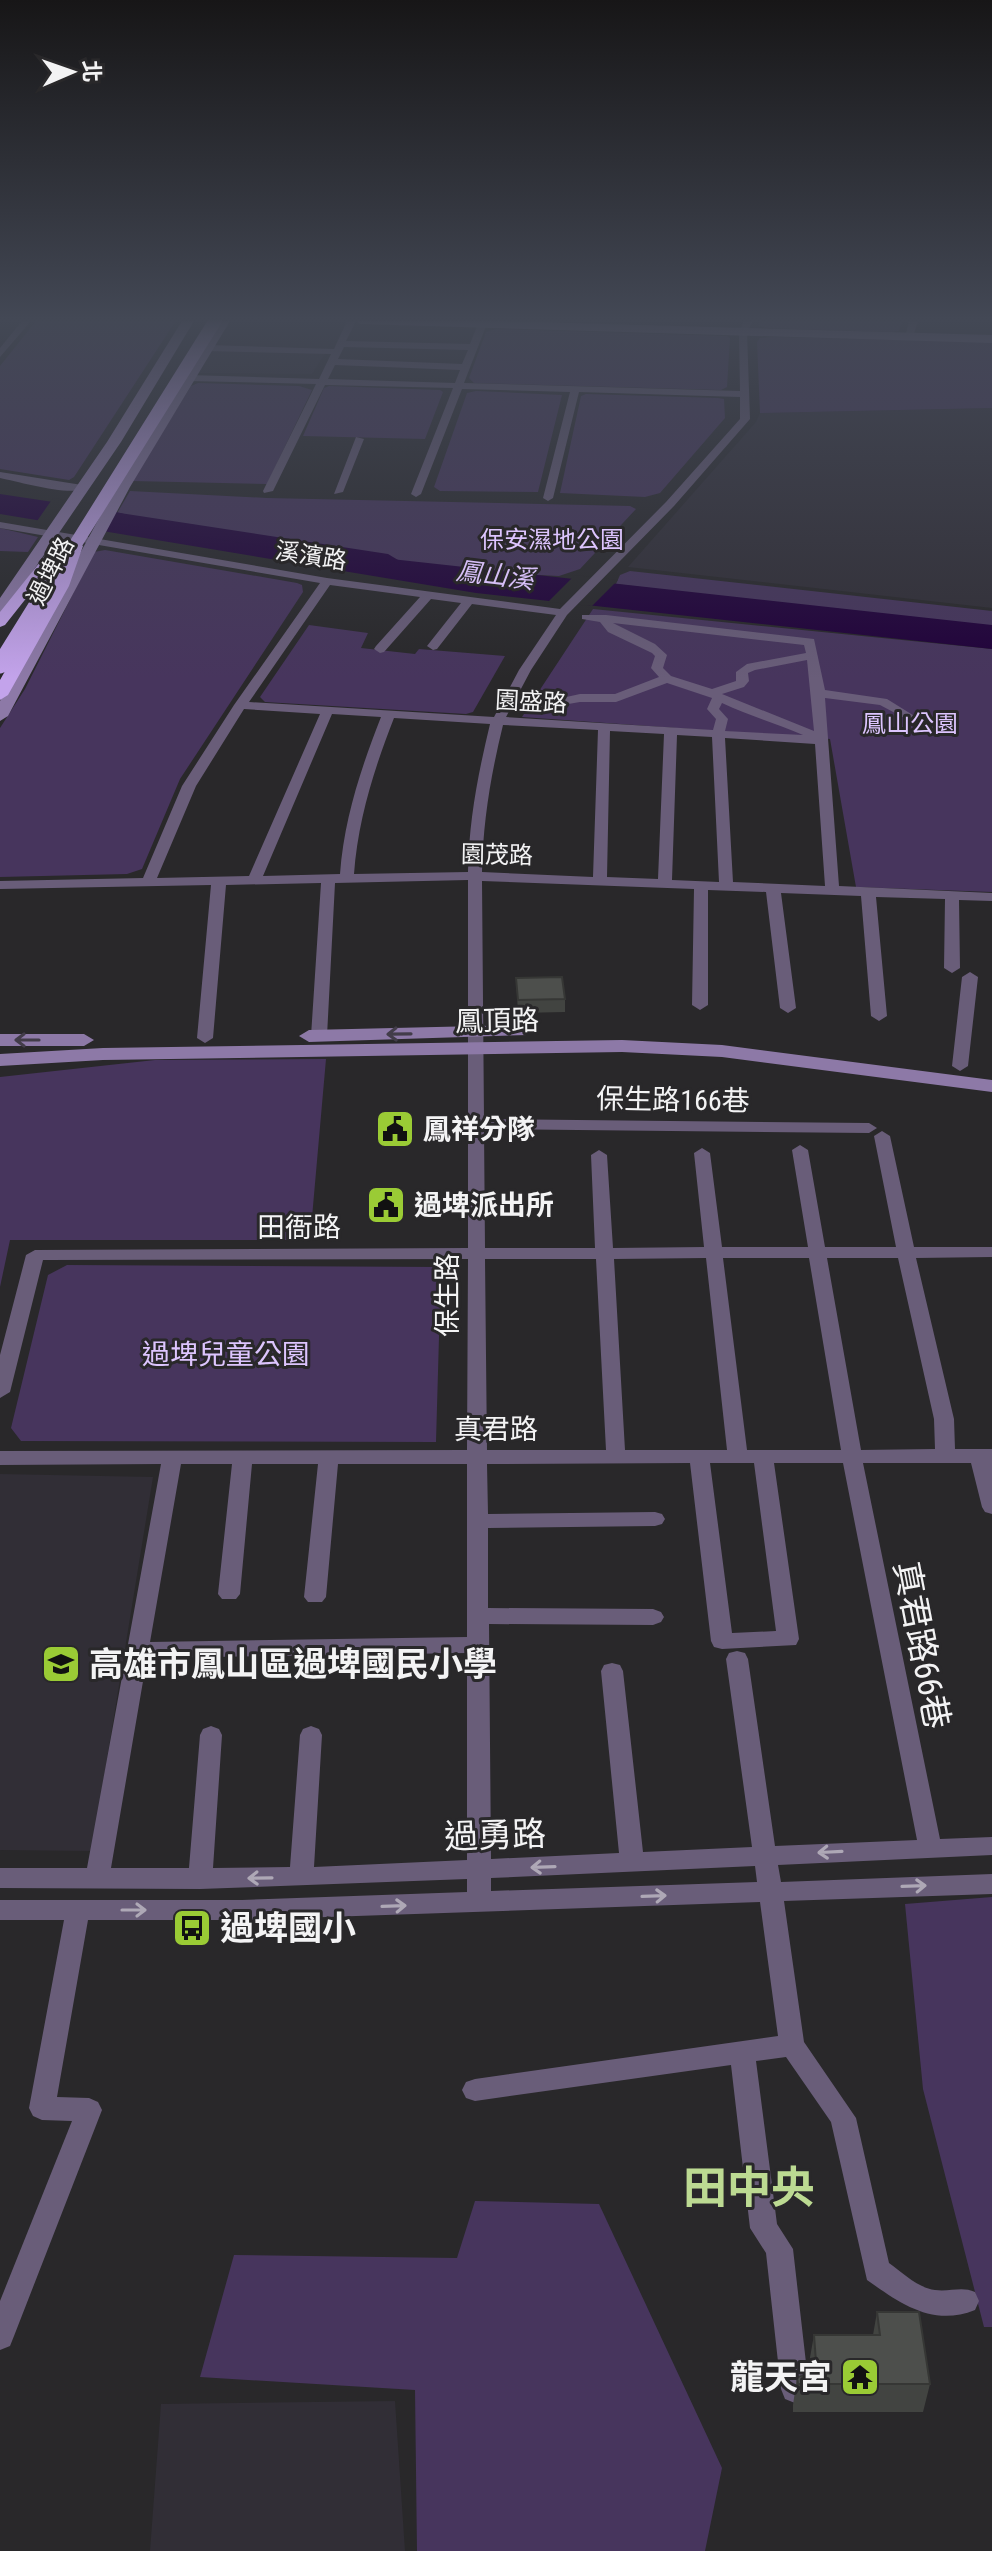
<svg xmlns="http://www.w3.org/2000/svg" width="992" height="2551" viewBox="0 0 992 2551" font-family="'Roboto Condensed','Noto Sans TC',sans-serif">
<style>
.built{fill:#312e36}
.green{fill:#47355d}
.water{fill:#20003a}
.pier{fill:#29282a}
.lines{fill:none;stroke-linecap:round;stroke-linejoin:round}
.river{fill:#20003a;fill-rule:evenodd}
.street{fill:#695d79;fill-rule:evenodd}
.secondary{fill:#8d79a7;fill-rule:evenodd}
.highway{fill:#c3a3eb;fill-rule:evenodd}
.highway-bridge-far1{stroke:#c3a3eb;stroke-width:13}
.highway-bridge{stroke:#c3a3eb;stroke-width:17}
.wall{fill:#424441}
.building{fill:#4d4f4c;stroke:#363735;stroke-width:2}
.oneway{stroke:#423c49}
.oneway2{stroke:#aea8b6}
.labels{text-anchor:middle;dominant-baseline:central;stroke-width:6;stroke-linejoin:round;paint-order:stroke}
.far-park-label{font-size:24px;fill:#ddc5fe;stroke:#29282a}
.far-street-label{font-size:24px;fill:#f3f3f4;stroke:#29282a}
.far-water-label{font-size:26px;font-style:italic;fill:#d6bff7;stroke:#29282a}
.street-label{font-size:28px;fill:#f3f3f4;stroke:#29282a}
.poi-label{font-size:28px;font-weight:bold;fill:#f3f3f4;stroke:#29282a;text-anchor:start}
.park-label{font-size:28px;fill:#ddc5fe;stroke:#29282a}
.near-street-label{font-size:34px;fill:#f3f3f4;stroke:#29282a}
.near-poi-label{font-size:34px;font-weight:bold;fill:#f3f3f4;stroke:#29282a;text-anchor:start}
.near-district-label{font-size:44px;font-weight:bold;fill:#bcda92;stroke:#29282a}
</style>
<rect width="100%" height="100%" fill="#29282a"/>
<!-- built -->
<path class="built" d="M210 349 326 352 312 374 198 373Z
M992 408V608L628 567 756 422 760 413Z
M0 1474 153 1477 92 1851 0 1850Z
M395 2401 405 2551H150L161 2404Z"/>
<!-- green -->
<path class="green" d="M36 321 175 322 74 477 69 480 0 469V366Z
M761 321H902L899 331 890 332 768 328 758 326Z
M496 329 727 336 730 338 727 387 721 390 474 383 469 378 486 332Z
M773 337 992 342V408L760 413 757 342 760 338Z
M198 383 299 386 312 390 267 484 132 481 191 386Z
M329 386 440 390 443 392 425 439 303 436 324 388Z
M476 391 562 395 538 492 440 491 434 487 467 393Z
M586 394 718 398 724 399 725 418 660 493 645 497 560 493 581 396Z
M130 491 267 498 630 506 636 509 580 569 559 576 461 571 116 515Z
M0 528 38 537 28 552 0 551Z
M105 550 297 583 302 585 303 592 180 779 142 869 127 874 0 877V728L25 689 94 552Z
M630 571 992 611V629L616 584 620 575Z
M593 609 992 649V892L856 887 830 739 522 717Z
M309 625 368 633 361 648 415 654 419 649 505 656 473 712 466 714 265 702 260 697Z
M326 1059 310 1240H10L0 1287V1077L155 1060Z
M67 1265 441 1267 436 1442 21 1441 11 1428 48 1275Z
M992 1897V2327H984L923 2089 905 1904Z
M475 2201 599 2204 722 2468 705 2551H417L415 2390 200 2377 234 2255 457 2258Z"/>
<!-- water -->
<path class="water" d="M0 494 113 511 168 526 239 534 300 549 992 625V649L476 593 0 514Z"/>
<!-- pier -->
<path class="pier" d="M53 498 114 507 104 536 35 524Z
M575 575 618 580 592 606 548 602Z"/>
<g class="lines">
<!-- river -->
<path class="river" d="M120 513 388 554 398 560 388 566 113 523 110 519 113 515Z"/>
<!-- street -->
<path class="street" d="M22 321H31L0 357V348Z
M347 321H356L346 341 470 344 479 321H488L464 383 740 391 739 332 744 321H753L747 332 750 419 674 506 567 615 531 670 506 717 713 730 716 719 707 709 712 698 667 683 616 702H580L539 709V703L580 694H615L659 677 651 668 655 656 652 653 608 632 600 622 582 619V615H606L814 639 825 690 887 699 916 717 910 721 880 705 825 698 839 886 992 893V901L959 900 960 968 952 973 944 968 945 899 876 897 887 1016 879 1021 871 1016 861 896 781 893 796 1008 788 1013 780 1008 766 892 708 890V1005L700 1010 692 1005 694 889 482 881 484 1119 869 1123 877 1128 869 1133 484 1129 485 1248H595L591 1155 599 1150 607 1155 613 1248 704 1247 694 1153 702 1148 710 1153 722 1247H808L792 1150 800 1145 808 1150 825 1247H896L874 1136 882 1131 890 1136 914 1247H992V1257L916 1258 954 1419 955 1449H992V1514L985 1512 982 1507 971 1463H863L940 1839 992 1837V1855L778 1865 781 1882 992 1874V1894L784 1901 804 2042 856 2118 889 2263C903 2273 918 2288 935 2290 950 2292 962 2286 975 2292L979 2301 975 2310C933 2327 901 2304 867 2280L831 2122 786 2057 756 2061 777 2224 793 2249 809 2389 805 2399 795 2403 785 2399 781 2389 766 2253 750 2228 731 2065 475 2101 466 2098 462 2090 466 2082 475 2079 778 2036 760 1902 242 1920H88L57 2097 89 2098 98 2102 102 2110 14 2336 10 2346 0 2350V2301L72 2121 42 2120 33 2116 29 2108 64 1920H0V1900H242L467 1892V1879L200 1889 0 1888V1868H87L161 1464 0 1465V1451L467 1450 468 1259 43 1260 10 1392 0 1398V1355L26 1255 35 1250 468 1248V880L335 883 327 1036 319 1041 311 1036 321 883 226 885 213 1038 205 1043 197 1038 211 885 0 889V881L143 878 182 786 234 705 320 583 0 528V522L327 578 560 609 666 502 740 419V397L579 392 553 498 548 501 543 498 570 392 462 389 421 494 416 497 411 494 453 388 325 385 273 491 264 493 263 491 316 384 188 381 183 378 188 375 319 379 331 354 207 351 202 348 207 345 334 349ZM344 347 468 350 462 364 338 359ZM335 365 460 370 455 383 328 379ZM330 585 420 597 376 646 374 649 380 653 384 652 431 599 461 603 427 646 433 650 437 649 472 604 556 615 519 670 494 717 249 702ZM613 623 804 645 806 653 747 664 736 672V681L712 689 671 676 663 668 667 655 655 644ZM807 660 814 731 722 694 744 687 749 681 748 673 755 670ZM722 703C749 716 776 723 803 735L725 731 728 719 719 709ZM244 709 320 714 249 876 157 878 196 786ZM332 714 381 717C361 768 344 819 340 874L263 876ZM394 718 490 724C478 774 469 820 468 872L354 874C358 820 374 769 394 718ZM503 725 598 730 593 877 482 872C483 821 491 774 503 725ZM610 731 664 734 658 879 607 877ZM677 735 712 737 719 882 672 880ZM725 738 815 744 825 886 733 882ZM706 1258 727 1450H625L614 1259ZM723 1258H809L841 1450H747ZM827 1258H898L934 1419 935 1449 861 1450ZM485 1259H596L606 1450H487ZM690 1463 711 1641 714 1647 722 1649 796 1645 799 1639 774 1463H843L917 1840 775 1846 748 1659 745 1653 737 1651 729 1653 726 1659 752 1847 643 1852 623 1671 620 1665 612 1663 604 1665 601 1671 619 1853 491 1859 489 1624 653 1625 661 1622 664 1617 661 1612 653 1609 488 1608V1528L655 1526 662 1524 665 1519 662 1514 655 1512 488 1514 487 1464ZM710 1463H754L776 1631 732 1633ZM181 1464H232L218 1594 222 1599H236L240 1594 252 1464H318L304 1597 308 1602H322L326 1597 338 1464H467V1637L150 1642ZM467 1653V1860L314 1867 322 1735 319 1729 311 1726 303 1729 300 1735 290 1867 213 1868 222 1735 219 1729 211 1726 203 1729 200 1735 189 1868H111L147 1658ZM755 1866 757 1882 491 1891V1878Z
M909 321H918L913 337 909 340 905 337Z
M356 437 364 439 343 492 334 494Z
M0 472 82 485 87 488C71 497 20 482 0 478Z
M970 972 978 977 968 1066 960 1071 952 1066 962 977Z"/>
<!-- secondary -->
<path class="secondary" d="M182 321H194L121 442 5 612 0 614V598L107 442Z
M218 321H230L130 487 8 716 0 721V701L116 487Z
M355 321H499L992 335V343L361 324Z
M520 1025 530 1031 527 1035 309 1042 299 1036 309 1030Z
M0 1034H84L94 1040 84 1046H0Z
M622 1040 722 1045 992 1080V1092L722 1057 622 1052 103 1060 0 1066V1054L103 1048Z"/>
<!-- highway -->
<path class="highway" d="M61 541 68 545 66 548 5 625 0 627V612L56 542Z
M76 542 83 546 69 586 8 695 0 700V680L53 586 69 546Z"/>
<!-- highway-bridge-far1 -->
<path class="highway-bridge-far1" d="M55 577 215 321"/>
<!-- highway-bridge -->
<path class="highway-bridge" d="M0 665 56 575"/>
</g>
<!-- wall -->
<path class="wall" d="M516 978 565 999V1012L518 1013Z
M877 2312 930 2384 923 2412H793V2405L797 2377 810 2374 809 2363 814 2335H873Z"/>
<!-- building -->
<path class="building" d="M562 977 565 999 518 1000 516 978Z
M877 2312H919L930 2384H798L797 2377 811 2374 816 2362 814 2335H880Z"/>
<!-- one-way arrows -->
<defs><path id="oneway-shaft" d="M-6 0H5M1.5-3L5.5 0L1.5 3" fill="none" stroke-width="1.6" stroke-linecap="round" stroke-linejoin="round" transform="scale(2)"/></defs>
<g class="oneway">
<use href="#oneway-shaft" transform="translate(399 1034) rotate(179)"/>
<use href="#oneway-shaft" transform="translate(27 1040) rotate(180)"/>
</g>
<g class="oneway2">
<use href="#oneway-shaft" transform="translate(830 1852) rotate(177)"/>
<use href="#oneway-shaft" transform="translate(543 1867) rotate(178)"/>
<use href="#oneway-shaft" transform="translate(260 1878) rotate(179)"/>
<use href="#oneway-shaft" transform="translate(914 1886) rotate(-2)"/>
<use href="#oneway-shaft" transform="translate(654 1896) rotate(-2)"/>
<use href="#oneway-shaft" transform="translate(394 1906) rotate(-2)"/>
<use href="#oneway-shaft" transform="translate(134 1910)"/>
</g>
<!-- sky -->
<linearGradient id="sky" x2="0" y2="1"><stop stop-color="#171617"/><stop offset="0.47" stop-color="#434855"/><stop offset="1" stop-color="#434855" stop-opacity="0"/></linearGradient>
<rect width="992" height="679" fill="url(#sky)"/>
<!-- icons -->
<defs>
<g id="civic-square" transform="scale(2)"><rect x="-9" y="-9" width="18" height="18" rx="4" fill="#9acb35" stroke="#29282a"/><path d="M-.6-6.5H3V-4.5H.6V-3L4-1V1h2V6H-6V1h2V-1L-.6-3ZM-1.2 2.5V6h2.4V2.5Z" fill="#111"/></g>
<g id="school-square" transform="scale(2)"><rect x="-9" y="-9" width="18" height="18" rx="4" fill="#9acb35" stroke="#29282a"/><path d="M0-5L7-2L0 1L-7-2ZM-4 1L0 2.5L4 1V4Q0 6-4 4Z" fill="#111"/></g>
<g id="bus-square" transform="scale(2)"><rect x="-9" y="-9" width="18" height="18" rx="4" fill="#9acb35" stroke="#29282a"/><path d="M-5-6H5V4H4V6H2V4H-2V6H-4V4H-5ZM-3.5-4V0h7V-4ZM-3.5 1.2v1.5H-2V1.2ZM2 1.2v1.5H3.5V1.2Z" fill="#111"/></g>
<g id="temple-square" transform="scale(2)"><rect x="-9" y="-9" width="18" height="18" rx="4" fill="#9acb35" stroke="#29282a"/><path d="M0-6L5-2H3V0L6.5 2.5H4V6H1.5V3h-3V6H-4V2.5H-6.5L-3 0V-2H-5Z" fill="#111"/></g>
</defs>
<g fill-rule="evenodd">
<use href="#civic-square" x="395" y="1129"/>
<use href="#civic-square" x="386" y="1205"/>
<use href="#school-square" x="61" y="1664"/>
<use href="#bus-square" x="192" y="1928"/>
<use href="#temple-square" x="860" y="2377"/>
</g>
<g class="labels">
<!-- far-park labels -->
<g class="far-park-label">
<text x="552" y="540">保安濕地公園</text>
<text x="910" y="724">鳳山公園</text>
</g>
<!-- far-street labels -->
<g class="far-street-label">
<text transform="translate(311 556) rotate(9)">溪濱路</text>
<text transform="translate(51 571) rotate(-63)">過埤路</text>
<text transform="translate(531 702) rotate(3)">園盛路</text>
<text transform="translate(497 855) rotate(1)">園茂路</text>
</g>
<!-- far-water labels -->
<g class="far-water-label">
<text transform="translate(495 575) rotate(7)">鳳山溪</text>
</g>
<!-- street labels -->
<g class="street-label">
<text transform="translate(497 1021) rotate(-1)">鳳頂路</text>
<text transform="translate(673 1100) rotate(1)">保生路166巷</text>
<text x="299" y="1227">田衙路</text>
<text transform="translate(447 1295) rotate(-90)">保生路</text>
<text x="496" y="1429">真君路</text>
</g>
<!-- poi labels -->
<g class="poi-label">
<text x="423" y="1129">鳳祥分隊</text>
<text x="414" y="1205">過埤派出所</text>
</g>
<!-- park labels -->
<g class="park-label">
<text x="226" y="1354">過埤兒童公園</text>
</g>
<!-- near-street labels -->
<g class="near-street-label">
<text transform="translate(922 1645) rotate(79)">真君路66巷</text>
<text transform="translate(495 1835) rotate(-2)">過勇路</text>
</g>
<!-- near-poi labels -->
<g class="near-poi-label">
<text x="89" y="1664">高雄市鳳山區過埤國民小學</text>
<text x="220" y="1928">過埤國小</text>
<text x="832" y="2377" text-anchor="end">龍天宮</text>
</g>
<!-- near-district labels -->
<g class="near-district-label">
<text x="749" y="2188">田中央</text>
</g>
</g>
<!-- north arrow -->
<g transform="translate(72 72) rotate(88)" stroke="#29282a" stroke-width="6" paint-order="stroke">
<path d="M0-6L14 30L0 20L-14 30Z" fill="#f3f3f4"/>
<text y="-12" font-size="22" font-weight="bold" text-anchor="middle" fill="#f3f3f4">北</text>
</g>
</svg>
